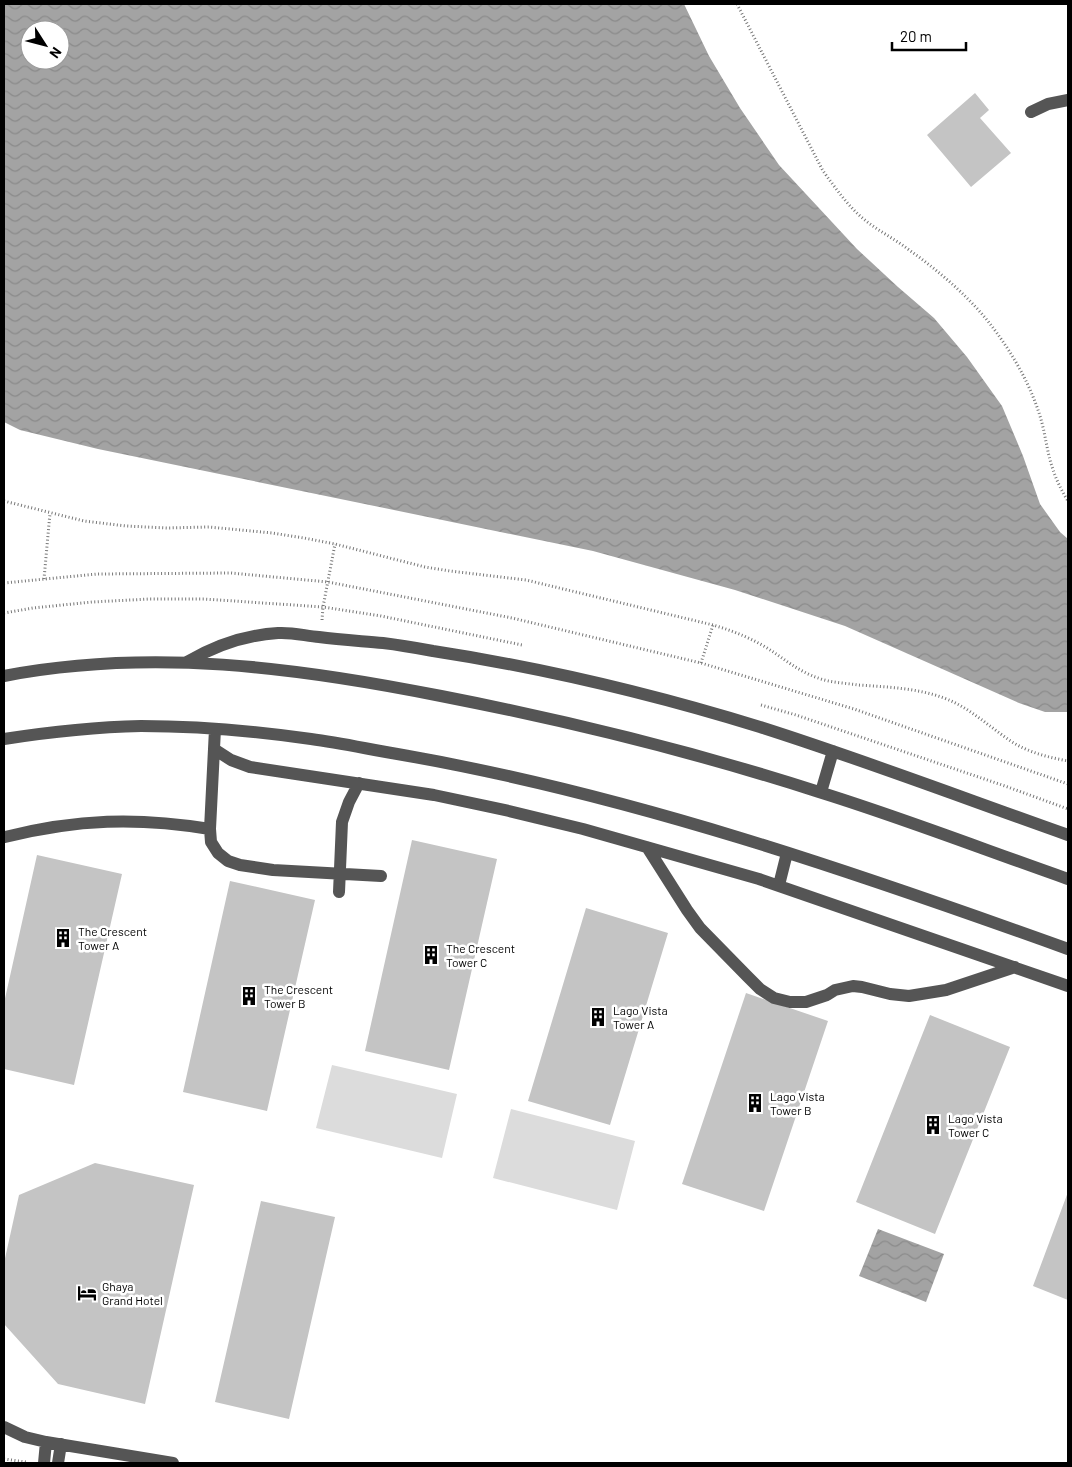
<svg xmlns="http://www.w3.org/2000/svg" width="1072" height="1467" viewBox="0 0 1072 1467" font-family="Barlow,sans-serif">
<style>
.green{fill:#dcdcdc}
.water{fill:url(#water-waves);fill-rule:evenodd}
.building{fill:#c4c4c4}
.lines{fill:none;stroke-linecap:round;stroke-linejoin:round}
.path{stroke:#777;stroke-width:3;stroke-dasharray:1 2.5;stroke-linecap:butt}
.minor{stroke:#555;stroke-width:12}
.labels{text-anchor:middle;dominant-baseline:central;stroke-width:5;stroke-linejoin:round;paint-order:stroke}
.poi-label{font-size:12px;fill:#000;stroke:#fff;text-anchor:start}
</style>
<defs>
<pattern id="water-waves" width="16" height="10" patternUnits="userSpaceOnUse" patternTransform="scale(1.25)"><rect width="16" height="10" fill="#a3a3a3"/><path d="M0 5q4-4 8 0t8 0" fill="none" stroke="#8b8b8b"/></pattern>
</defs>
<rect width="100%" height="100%" fill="#fff"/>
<!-- green -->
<path class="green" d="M332 1065 457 1094 442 1158 316 1128Z
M511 1109 635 1141 617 1210 493 1178Z"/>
<!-- water -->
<path class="water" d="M4 4H684L709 56 740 108 779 165 857 249 898 287 934 318 967 357 1002 406 1023 456 1040 504 1060 532 1068 539V712H1045L1019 703 845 626 735 590 593 551 98 449 20 430 4 422ZM30 30H60V60H30Z
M878 1229 944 1254 926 1302 859 1276Z"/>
<!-- building -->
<path class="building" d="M975 93 989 110 980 118 1011 153 971 187 927 135Z
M412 840 497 859 449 1070 365 1051Z
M37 855 122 874 74 1085 4 1069V1003Z
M230 881 315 900 267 1111 183 1092Z
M586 908 668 933 610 1125 528 1101Z
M746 993 828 1021 764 1211 682 1184Z
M930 1015 1010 1047 935 1234 856 1202Z
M95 1163 194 1185 145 1404 58 1384 4 1324V1263L19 1195Z
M1068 1192V1300L1033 1286Z
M261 1201 335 1217 289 1419 215 1402Z"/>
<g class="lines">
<!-- path -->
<path class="path" d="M737 4 823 171C834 186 845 202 859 215 873 228 890 236 905 247 935 268 964 292 987 320 1010 349 1029 381 1040 416 1044 429 1046 443 1049 456 1053 472 1059 487 1068 501
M4 501 84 521 126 526 167 528 209 527 272 533 304 538 335 544 425 567 450 571 526 580 713 625C730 630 746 636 762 645 783 657 796 671 821 679 833 683 846 683 858 685 887 687 917 688 944 698 968 707 985 723 1005 737 1023 751 1046 757 1068 761
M44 579 50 513
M4 583 97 574 231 573 328 582 512 618 701 663 854 709 1068 784
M4 613 33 608 92 602 150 599H204L323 607 381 616 522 645
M322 620 323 607 335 544
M701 663 713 625
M761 705 796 715 1005 786 1068 809
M4 1459 26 1462"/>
<!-- minor -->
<path class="minor" d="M1031 112 1048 104 1068 100
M187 662C216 645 245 635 278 633 292 632 306 636 319 637 341 640 362 641 383 643 400 645 417 648 433 651 544 668 653 694 760 727 864 760 966 799 1068 835
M4 676C150 648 296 667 441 696 569 721 695 752 819 792 903 818 985 850 1068 879
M215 729 210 829 211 842 218 853 228 861 240 865 273 870 381 876
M4 739C49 732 95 727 141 726 198 726 255 731 311 739 342 743 372 750 403 755 631 795 851 871 1068 949
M214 749 231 760 250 767 434 795 509 811 583 829 759 879 1068 986
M821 792 833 751
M5 837C77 819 137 817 210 829
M647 847 687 910 700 928 747 976 760 989 774 998 790 1002H806L827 995 835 990 853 986 862 987 890 994 909 996 946 990 1015 967
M779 885 787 853
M339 892 342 822 349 802 359 783
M4 1427 25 1437 46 1442 173 1463
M44 1463 46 1442
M58 1463 61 1444"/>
</g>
<!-- icons -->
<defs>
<g id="building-bare" transform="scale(1.5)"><path d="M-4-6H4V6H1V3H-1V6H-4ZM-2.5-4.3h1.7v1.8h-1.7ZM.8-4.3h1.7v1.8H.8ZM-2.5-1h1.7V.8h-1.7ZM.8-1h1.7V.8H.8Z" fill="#000" stroke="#fff" stroke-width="2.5" paint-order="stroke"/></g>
<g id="hotel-bare" transform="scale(1.5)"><path d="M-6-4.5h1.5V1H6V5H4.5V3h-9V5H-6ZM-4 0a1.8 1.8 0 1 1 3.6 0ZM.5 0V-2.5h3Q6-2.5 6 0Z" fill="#000" stroke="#fff" stroke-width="2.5" paint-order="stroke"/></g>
</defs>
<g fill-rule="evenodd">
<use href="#building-bare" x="63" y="938"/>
<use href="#building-bare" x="431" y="955"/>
<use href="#building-bare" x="249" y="996"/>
<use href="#building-bare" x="598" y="1017"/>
<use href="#building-bare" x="755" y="1103"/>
<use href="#building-bare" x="933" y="1125"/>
<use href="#hotel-bare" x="87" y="1293"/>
</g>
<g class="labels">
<!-- poi labels -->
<g class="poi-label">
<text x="78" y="931">The Crescent<tspan x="78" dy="14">Tower A</tspan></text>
<text x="446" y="948">The Crescent<tspan x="446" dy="14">Tower C</tspan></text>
<text x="264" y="989">The Crescent<tspan x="264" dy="14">Tower B</tspan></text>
<text x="613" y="1010">Lago Vista<tspan x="613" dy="14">Tower A</tspan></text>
<text x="770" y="1096">Lago Vista<tspan x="770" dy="14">Tower B</tspan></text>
<text x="948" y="1118">Lago Vista<tspan x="948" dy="14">Tower C</tspan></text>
<text x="102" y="1286">Ghaya<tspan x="102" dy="14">Grand Hotel</tspan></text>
</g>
</g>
<!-- border -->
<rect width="1072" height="1467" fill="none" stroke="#000000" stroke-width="10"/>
<!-- north arrow -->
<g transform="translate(45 45) rotate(126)"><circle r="24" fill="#ffffff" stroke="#999999"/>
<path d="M0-4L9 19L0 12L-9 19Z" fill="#000000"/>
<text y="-8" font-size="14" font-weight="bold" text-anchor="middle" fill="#000000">N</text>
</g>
<!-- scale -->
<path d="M892 42v8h74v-8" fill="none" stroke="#000000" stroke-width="2.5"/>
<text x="900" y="42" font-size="15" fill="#000000" stroke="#ffffff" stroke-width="4" paint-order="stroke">20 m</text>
</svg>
